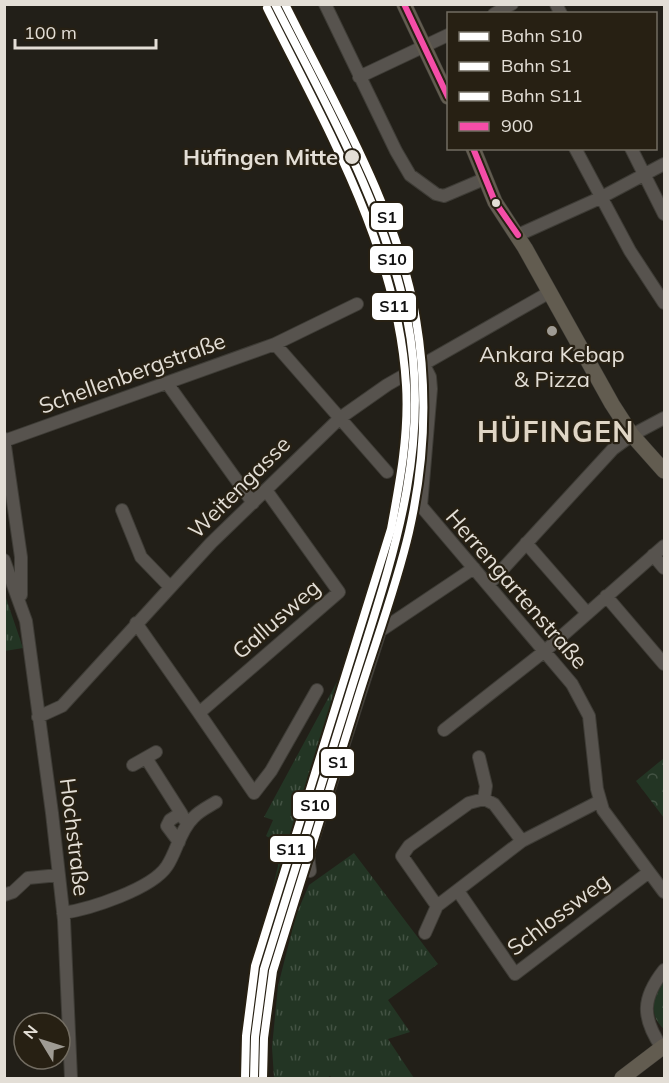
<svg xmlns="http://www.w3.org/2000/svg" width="669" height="1083" viewBox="0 0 669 1083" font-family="Mulish,sans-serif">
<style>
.grass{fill:url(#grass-tufts)}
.park{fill:url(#park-crowns)}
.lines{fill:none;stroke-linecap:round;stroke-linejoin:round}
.minor-casing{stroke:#3e3c36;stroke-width:14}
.major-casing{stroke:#3e3c36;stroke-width:16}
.minor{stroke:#57534e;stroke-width:12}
.major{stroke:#625c50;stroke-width:15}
.bus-1-casing{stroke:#272013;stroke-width:10}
.bus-1{stroke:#f54da8;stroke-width:6}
.rail-1-casing{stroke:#272013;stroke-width:12}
.rail-2-casing{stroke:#272013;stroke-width:12}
.rail-3-casing{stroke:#272013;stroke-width:12}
.rail-1{stroke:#fff;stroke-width:8}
.rail-2{stroke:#fff;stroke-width:8}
.rail-3{stroke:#fff;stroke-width:8}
.stop-dot{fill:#e3ded6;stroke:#272013;stroke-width:2}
.poi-dot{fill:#9f9b94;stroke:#272013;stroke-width:2}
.labels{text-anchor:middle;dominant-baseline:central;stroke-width:4.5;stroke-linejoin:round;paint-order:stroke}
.stop-label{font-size:22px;font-weight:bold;fill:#e3ded6;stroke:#272013;text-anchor:end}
.poi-label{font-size:22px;fill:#e3ded6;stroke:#272013}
.street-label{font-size:22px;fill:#e3ded6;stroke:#272013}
.district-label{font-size:28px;font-weight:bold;letter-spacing:1.5px;fill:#e0d6c6;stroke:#272013}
.line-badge{stroke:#272013;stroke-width:2}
.pale-badge-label{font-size:16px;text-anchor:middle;font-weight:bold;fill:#111}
</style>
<defs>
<pattern id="grass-tufts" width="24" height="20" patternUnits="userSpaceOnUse" patternTransform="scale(1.5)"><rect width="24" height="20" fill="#233524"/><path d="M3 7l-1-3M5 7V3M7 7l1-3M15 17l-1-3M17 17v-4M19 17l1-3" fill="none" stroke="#435243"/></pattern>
<pattern id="park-crowns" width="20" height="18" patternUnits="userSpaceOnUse" patternTransform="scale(1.5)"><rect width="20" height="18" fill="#233524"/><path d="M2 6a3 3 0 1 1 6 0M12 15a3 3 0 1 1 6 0" fill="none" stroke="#435243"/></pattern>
</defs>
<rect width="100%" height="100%" fill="#221f18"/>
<!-- grass -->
<path class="grass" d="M4 592 23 648 5 651Z
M366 628 282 892 273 887 283 845 266 836 273 820 264 817Z
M354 853 438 964 388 1000 410 1032 388 1039 414 1078H332L330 1076 327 1078H274L272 1047 278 986 296 915 309 885Z"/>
<!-- park -->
<path class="park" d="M664 758V818L636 781Z
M664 977V1029C647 1015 654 993 664 977Z"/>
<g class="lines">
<!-- minor casing -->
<g class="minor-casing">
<path id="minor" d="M325 4 396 151 410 175 436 194 444 196 484 179
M556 4 561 14
M494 14 512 4
M359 77 448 35
M575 148 630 251 664 303
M631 148 664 214
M518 235 600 198 664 164
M275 344 387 472
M423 363 430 377 431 389 421 506 572 684 589 716 597 789 603 810 664 892
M167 383 253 503
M4 439 21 557V595
M4 441 275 344 357 304
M122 510 141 557 170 587
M526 543 587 613
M653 555 664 568
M4 560 26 621 52 813 64 920 71 1078
M489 584 613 449 632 435 664 418
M606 596 664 664
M136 623 199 713 339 592 266 490
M199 713 254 793 271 771 317 690
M38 717 62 706 211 543 340 418 387 385 550 292
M444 730 546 650 664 546
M479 757 486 786 484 799 494 804 522 841
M146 758 181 813
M133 765 156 752
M179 842 167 826 170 820 181 813 184 819
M310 871 308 855 380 631 474 568
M458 891 515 974 649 872
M4 895 13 892 28 878 59 875
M437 906 402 856 409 846 469 803 484 799
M63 913C90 909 152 889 167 866 177 851 180 830 193 818 199 811 208 807 216 802
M425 933 437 906 522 841 600 801
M662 1048C641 1017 642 998 664 970"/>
</g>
<!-- major casing -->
<g class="major-casing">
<path id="major" d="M404 4 448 97
M473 148 495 202 525 248 612 404 632 435 664 471
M622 1078 664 1046"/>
</g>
<!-- minor -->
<use href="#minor" class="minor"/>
<!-- major -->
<use href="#major" class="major"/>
<!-- bus-1 casing -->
<g class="bus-1-casing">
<path id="bus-1" d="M404 4 448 97
M473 148 495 202 518 235"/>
</g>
<!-- bus-1 -->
<use href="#bus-1" class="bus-1"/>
<!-- rail-1 casing -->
<g class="rail-1-casing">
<path id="rail-1" d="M254 1078 255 1037 264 969C292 878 320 787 349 696 388 570 434 453 407 318 385 207 326 105 275 4"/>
</g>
<!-- rail-2 casing -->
<g class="rail-2-casing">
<path id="rail-2" d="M263 1078 264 1038 273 971C301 880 329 789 358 698 375 643 396 588 409 532 425 462 428 390 416 319 398 210 334 103 285 4"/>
</g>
<!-- rail-3 casing -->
<g class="rail-3-casing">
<path id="rail-3" d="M245 1078 246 1036 255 966 391 529C400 481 409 433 406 385 398 249 326 127 267 8"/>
</g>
<!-- rail-1 -->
<use href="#rail-1" class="rail-1"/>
<!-- rail-2 -->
<use href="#rail-2" class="rail-2"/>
<!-- rail-3 -->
<use href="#rail-3" class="rail-3"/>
</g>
<!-- markers -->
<g class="stop-dot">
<circle cx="352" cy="157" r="8"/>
<circle cx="496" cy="203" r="5"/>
</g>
<circle class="poi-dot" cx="552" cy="331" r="6"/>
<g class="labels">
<!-- stop labels -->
<g class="stop-label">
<text x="338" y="157">Hüfingen Mitte</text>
</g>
<!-- poi labels -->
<g class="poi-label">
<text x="552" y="354">Ankara Kebap<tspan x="552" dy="25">&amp; Pizza</tspan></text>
</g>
<!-- street labels -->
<g class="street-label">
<text transform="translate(132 373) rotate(-20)">Schellenbergstraße</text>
<text transform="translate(239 487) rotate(-45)">Weitengasse</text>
<text transform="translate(517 589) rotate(49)">Herrengartenstraße</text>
<text transform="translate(276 619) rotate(-41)">Gallusweg</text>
<text transform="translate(75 837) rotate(83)">Hochstraße</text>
<text transform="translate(558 914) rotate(-37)">Schlossweg</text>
</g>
<!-- district labels -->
<g class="district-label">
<text x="556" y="431">HÜFINGEN</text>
</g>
</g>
<g class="line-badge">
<rect x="370" y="202" width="34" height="29" rx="6" fill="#fff"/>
<rect x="369" y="245" width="45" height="29" rx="6" fill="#fff"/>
<rect x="371" y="292" width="46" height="29" rx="6" fill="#fff"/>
<rect x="320" y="748" width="35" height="29" rx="6" fill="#fff"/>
<rect x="292" y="791" width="45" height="29" rx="6" fill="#fff"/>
<rect x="269" y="835" width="45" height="28" rx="6" fill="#fff"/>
</g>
<g class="pale-badge-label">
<text x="387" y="223">S1</text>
<text x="392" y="265">S10</text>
<text x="394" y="312">S11</text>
<text x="338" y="768">S1</text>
<text x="315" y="811">S10</text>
<text x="291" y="855">S11</text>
</g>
<!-- border -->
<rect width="669" height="1083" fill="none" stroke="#e3ded6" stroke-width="12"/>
<!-- legend -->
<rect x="447" y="12" width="210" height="138" fill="#272013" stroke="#726c61" stroke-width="1.5"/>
<rect x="459" y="32" width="30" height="9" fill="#ffffff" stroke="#726c61" stroke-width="1.5"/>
<text x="501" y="42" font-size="18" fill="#e3ded6">Bahn S10</text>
<rect x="459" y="62" width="30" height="9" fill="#ffffff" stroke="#726c61" stroke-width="1.5"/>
<text x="501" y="72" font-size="18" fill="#e3ded6">Bahn S1</text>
<rect x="459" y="92" width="30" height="9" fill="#ffffff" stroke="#726c61" stroke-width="1.5"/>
<text x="501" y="102" font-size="18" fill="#e3ded6">Bahn S11</text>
<rect x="459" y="122" width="30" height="9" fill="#f54da8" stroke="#726c61" stroke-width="1.5"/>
<text x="501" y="132" font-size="18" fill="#e3ded6">900</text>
<!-- north arrow -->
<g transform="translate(42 1041) rotate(308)"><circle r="28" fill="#272013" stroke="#726c61" stroke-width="1.5"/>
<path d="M0-4.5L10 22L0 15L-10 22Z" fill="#9f9b94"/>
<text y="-9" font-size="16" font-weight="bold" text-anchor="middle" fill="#e3ded6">N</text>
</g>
<!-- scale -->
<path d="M15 39v9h141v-9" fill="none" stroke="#e3ded6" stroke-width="3"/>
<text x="24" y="39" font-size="18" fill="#e3ded6" stroke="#272013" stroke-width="4.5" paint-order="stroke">100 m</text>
</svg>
